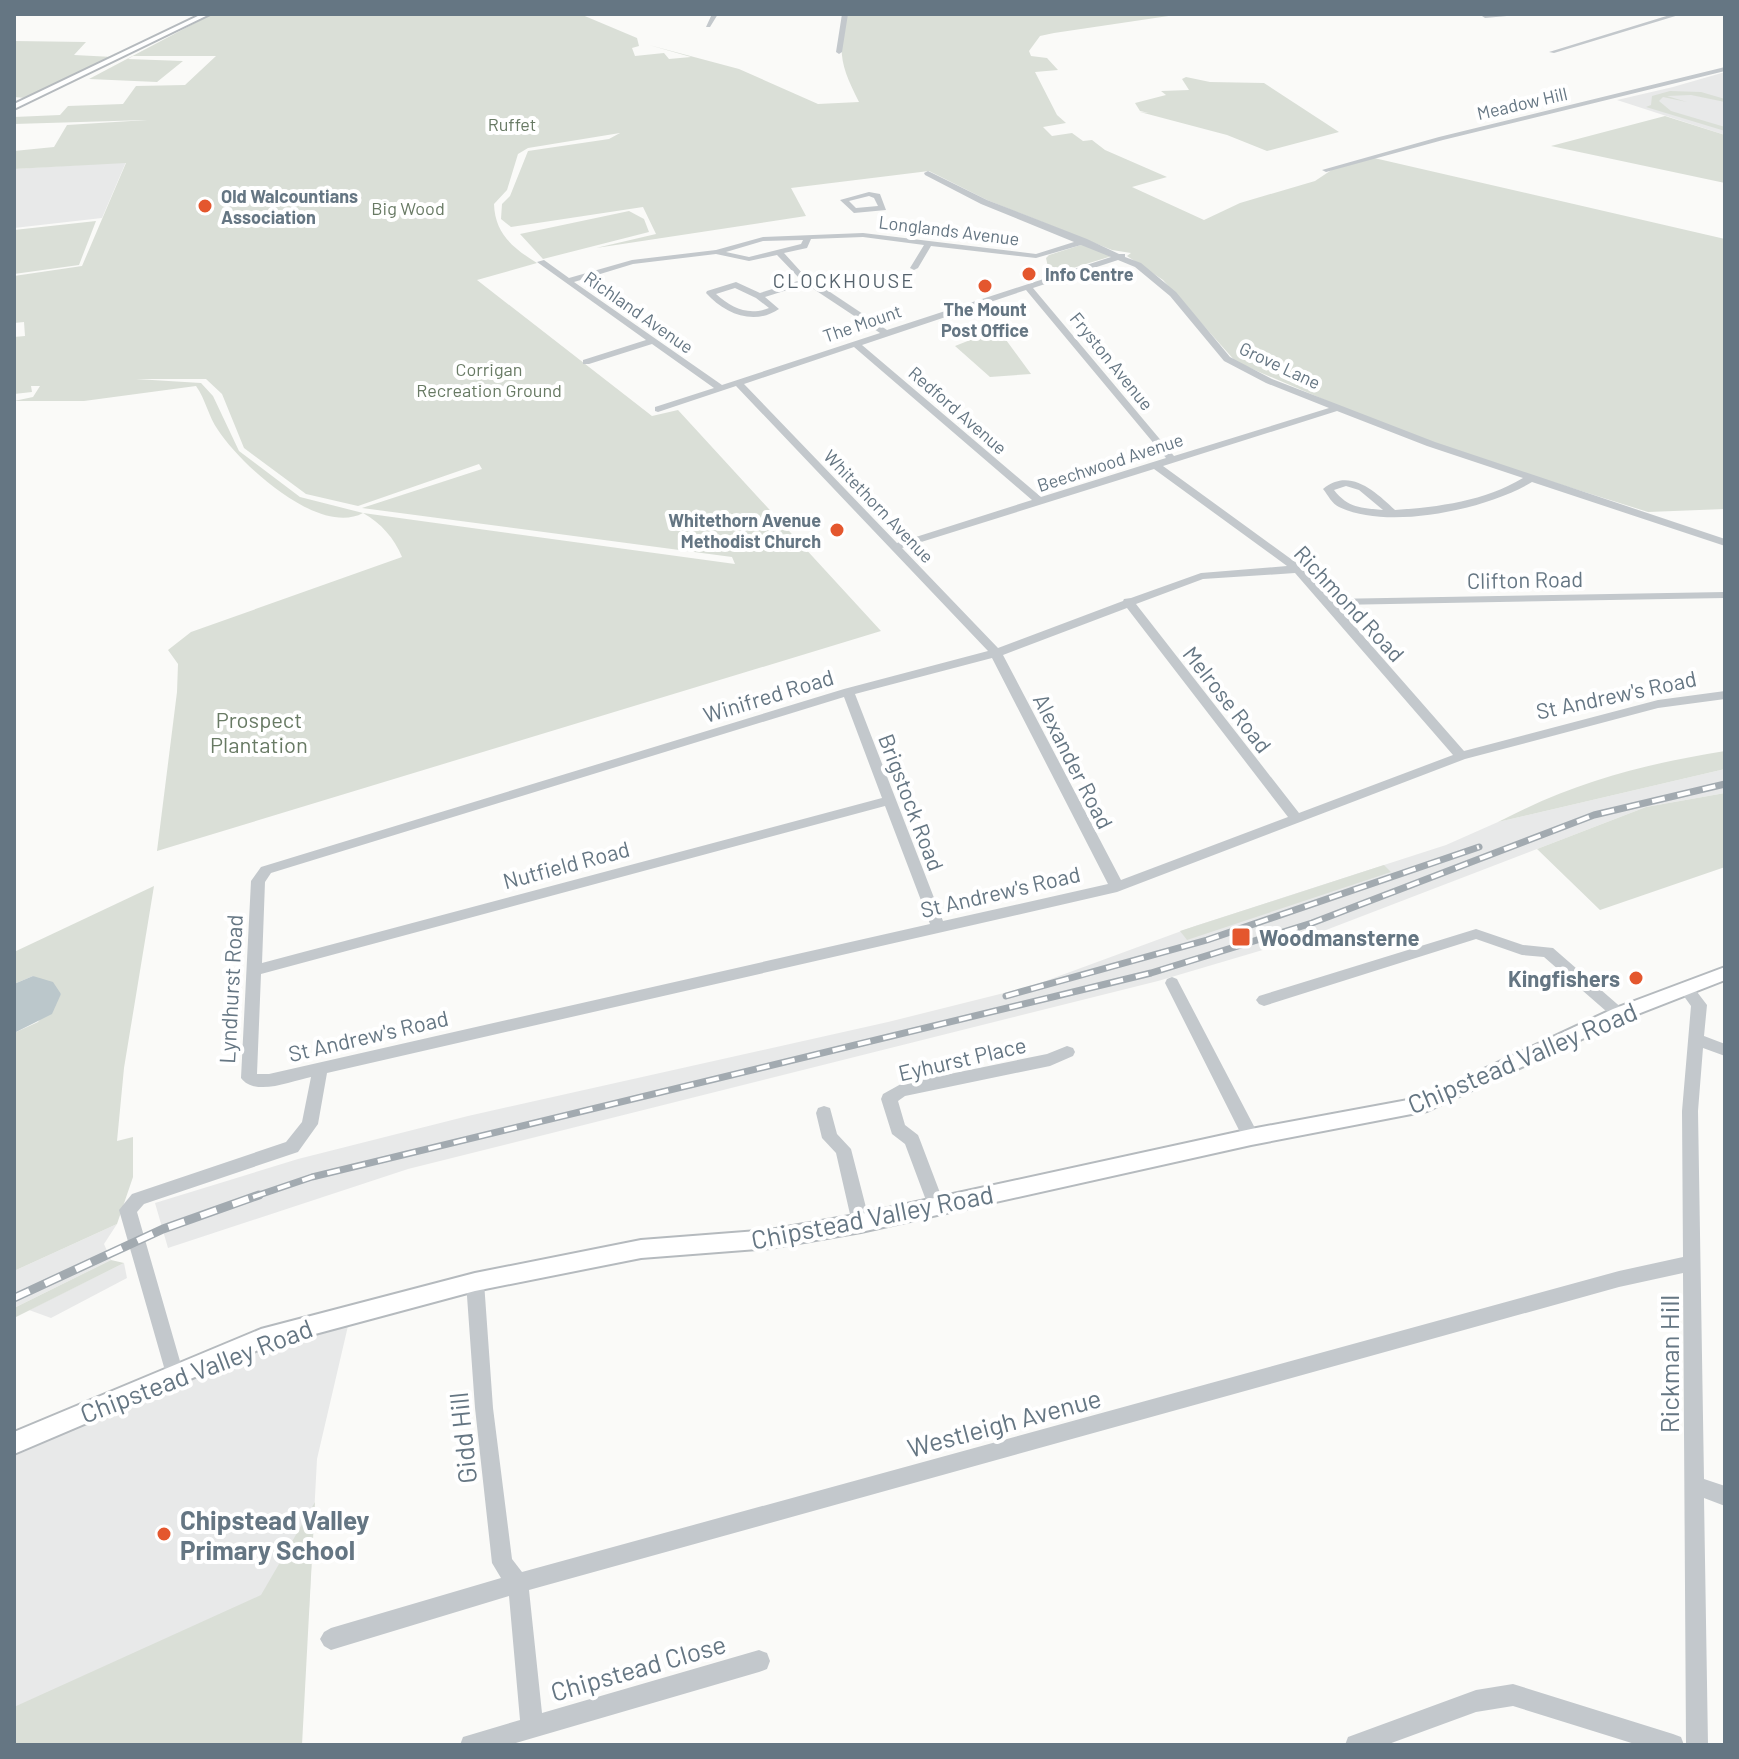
<svg xmlns="http://www.w3.org/2000/svg" width="1739" height="1759" viewBox="0 0 1739 1759" font-family="Barlow,sans-serif">
<style>
.built{fill:#e8e9e9}
.green{fill:#dadfd7;fill-rule:evenodd}
.water{fill:#bbc7cb}
.lines{fill:none;stroke-linecap:round;stroke-linejoin:round}
.major-casing{stroke:#b5babe;stroke-width:4}
.minor{fill:#c3c8cc;fill-rule:evenodd}
.major{fill:#fff;fill-rule:evenodd}
.rail-far1-casing{stroke:#a2aab0;stroke-width:7}
.rail-casing{stroke:#a2aab0;stroke-width:9}
.rail-far1{stroke:#fff;stroke-width:4;stroke-dasharray:13;stroke-linecap:butt}
.rail{stroke:#fff;stroke-width:6;stroke-dasharray:17;stroke-linecap:butt}
.poi-dot{fill:#e4572e;stroke:#fff;stroke-width:3}
.labels{text-anchor:middle;dominant-baseline:central;stroke-width:8;stroke-linejoin:round;paint-order:stroke}
.far-street-label{font-size:18px;fill:#657683;stroke:#fff}
.far-park-label{font-size:18px;fill:#687a64;stroke:#fff}
.far-poi-label{font-size:18px;font-weight:bold;fill:#657683;stroke:#fff;text-anchor:start}
.far-neighbourhood-label{font-size:20px;letter-spacing:2px;fill:#57646e;stroke:#fff}
.street-label{font-size:22px;fill:#657683;stroke:#fff}
.park-label{font-size:22px;fill:#687a64;stroke:#fff}
.poi-label{font-size:22px;font-weight:bold;fill:#657683;stroke:#fff;text-anchor:start}
.near-street-label{font-size:26px;fill:#657683;stroke:#fff}
.near-poi-label{font-size:26px;font-weight:bold;fill:#657683;stroke:#fff;text-anchor:start}
</style>
<rect width="100%" height="100%" fill="#fafaf8"/>
<!-- built -->
<path class="built" d="M1725 72V135L1617 100 1673 87Z
M126 162 102 218 14 228V169Z
M1725 769V793L1646 807 1313 935 1158 981 408 1169 168 1248 155 1203 298 1159 468 1116 888 1022 1032 986 1195 926 1446 845 1498 822Z
M117 1224 104 1244 111 1260 14 1308V1271Z
M124 1263 127 1278 51 1318 29 1310Z
M351 1313 317 1459 309 1610 14 1736V1443Z"/>
<!-- green -->
<path class="green" d="M212 14H580L637 38 639 46 632 48 635 56 664 53 669 59 691 57 649 45 739 69 818 104 859 102C841 66 837 54 847 14H1182L1054 33 1040 36 1029 51 1031 56 1047 58 1058 70 1035 72 1057 115 1066 123 1043 127 1052 136 1072 133 1083 141 1092 140 1105 150 1167 177 1132 187 1204 220 1240 203 1315 181 1336 167 1374 158 1725 239V509L1648 512 1464 454 1339 406 1236 362 1163 280 1127 256 1131 253 1112 250 987 200 929 171 791 188 806 216 596 248 656 234 643 207 511 227 501 219 502 204 510 196 528 151 609 139 620 133 528 148 518 154 507 190 494 204C495 234 513 248 537 263L477 280 652 416 678 410 881 631 157 851 177 692 178 664 168 650 191 632 402 557C394 538 381 523 363 513 319 537 240 464 218 430 208 416 206 400 196 386L84 401H14L33 397 40 386H31L32 392 14 394V337L25 336 24 322 14 323V276L82 266 126 163 14 169V151L54 147 67 125 147 120 14 124V117L60 115 68 106 123 104 136 86 185 85 216 56H133L128 59 183 61 157 82 89 79ZM136 379H206L222 394 244 448 306 494 358 506 479 464 482 469 362 508 732 557 735 564 363 513 300 497 239 451 213 396 201 383Z
M14 41 86 42 74 55 113 57 25 98 14 97Z
M1186 77 1210 82 1264 83 1339 132 1267 151 1227 135 1140 112 1149 113 1140 111 1135 103 1166 95 1161 91 1189 90 1182 79Z
M1670 91 1701 92 1725 99V102L1691 95 1667 96 1687 102 1663 97 1659 101 1671 111 1725 127V131L1646 107 1651 105 1652 96Z
M1665 116 1725 135V183L1551 146Z
M629 211 644 219 649 232 543 259 520 234Z
M96 221 79 265 14 274V230Z
M1084 244 1112 256 1060 272 1048 267 1046 258 1049 255Z
M998 329 1031 374 990 377 955 346Z
M1725 751V769L1498 822C1575 782 1639 765 1725 751Z
M1725 793V867L1600 910 1537 849 1646 807Z
M1384 865 1391 872 1187 940 1180 931Z
M154 886 124 1068 117 1141 133 1137V1177L117 1224 14 1271V1033L38 1022 61 994 33 976 14 984V952Z
M111 1260 124 1263 14 1318V1308Z
M315 1502 302 1745H14V1707L261 1595Z"/>
<!-- water -->
<path class="water" d="M33 976 53 982 61 994 52 1014 14 1033V984Z"/>
<g class="lines">
<!-- major casing -->
<g class="major-casing">
<path id="major" d="M202 14H210L14 109V104Z
M1725 967V980L1625 1019 1427 1111 1251 1145 861 1232 770 1248 641 1258 475 1291 263 1348 14 1454V1432L261 1329 475 1273 641 1240 770 1230 861 1214 1251 1129 1424 1097 1613 1009Z"/>
</g>
<!-- minor -->
<path class="minor" d="M712 14H718L710 27H706Z
M842 14H848L842 52 839 54 836 52Z
M1490 14H1529L1485 18 1482 16Z
M1673 14H1682L1554 53 1549 52Z
M1725 67V71L1443 140 1326 172 1322 170 1439 137Z
M928 171 987 200 1087 239 1119 254H1125V257L1141 263 1176 292 1230 357 1272 379 1435 442 1725 539V546L1532 482C1487 509 1389 531 1339 507 1332 504 1328 495 1323 489 1349 467 1375 491 1395 510 1439 507 1485 501 1523 478L1427 446 1337 411 1163 466 1302 567 1330 599 1725 592V598L1336 605 1464 751 1658 700 1725 691V699L1658 708 1465 759 1117 892 327 1073 318 1124 298 1152 144 1204 137 1212 184 1375 182 1381 175 1384 168 1381 119 1210 132 1194 286 1142 302 1122 311 1077C291 1081 255 1097 241 1078L251 881 261 867 844 689 988 651 736 386 658 412 655 411V407L714 388 652 344 589 364H583V360L646 340 537 262 544 260 569 278 632 260 716 250 763 237 863 233 1036 254 1074 242 981 204 925 175 924 173ZM863 237 924 245 910 268 914 270 918 268 931 246 1036 258 1081 245 1111 257 887 330 803 274 784 253 807 248 811 239ZM803 240 801 244 749 257 726 252 763 241ZM716 254 749 261 777 255 801 280 760 293 736 282 707 291 706 293C725 314 754 326 779 309L765 297 806 284 880 333 722 385 574 282 633 264ZM1118 260 1135 267 1170 296 1224 361 1266 383 1329 408 1174 456 1033 288ZM735 288 756 298 769 308C748 316 732 308 716 294ZM1026 290 1166 458 1041 497 862 345ZM854 347 1032 500 897 543 744 384ZM1154 469 1287 566 1201 573 1131 598 1124 599 1123 601 998 648 902 548ZM1346 486 1359 490 1383 510C1361 508 1348 508 1334 490ZM1295 573 1453 755 1299 813 1136 604 1203 579ZM1127 608 1288 817 1121 880 1003 655ZM992 658 1108 884 943 921 855 694ZM844 697 882 798 262 963 265 882 271 873ZM885 806 930 924 269 1074H257L261 974Z
M869 192 880 194 886 210 854 213 840 200ZM869 196 874 198 878 206 856 208 849 201Z
M1476 929 1523 945 1553 948 1624 1010 1627 1014 1624 1018H1614L1544 957 1522 955 1476 939 1264 1006 1259 1004 1256 1000 1259 996Z
M1172 977 1177 979 1179 983 1257 1132 1259 1137 1257 1142 1251 1144 1245 1142 1165 983 1167 979Z
M1686 982 1691 984 1707 1005 1704 1036 1725 1044V1056L1703 1048 1698 1111 1704 1479 1725 1486V1506L1704 1498 1708 1745H1686L1683 1273 1619 1287 529 1590 542 1713 759 1650 767 1653 770 1661 767 1669 759 1672 509 1745H460L463 1737 520 1720 509 1596 331 1650 324 1646 320 1639 324 1632 331 1628 501 1578 492 1563 475 1408 466 1282 469 1276 475 1274 481 1276 484 1282 493 1408 512 1559 522 1572 1619 1271 1683 1257 1682 1111 1691 1006 1678 988 1681 984Z
M1067 1046 1073 1048 1075 1052 1073 1056 1050 1066 905 1096 898 1101 905 1125 918 1135 920 1140 945 1206 942 1211 936 1213 930 1211 905 1144 892 1134 881 1099 883 1094 901 1084 1047 1054Z
M824 1106 830 1108 837 1134 851 1149 870 1223 867 1228 861 1230 855 1228 852 1223 836 1153 822 1138 816 1113 818 1108Z
M1513 1684 1673 1734 1681 1737 1684 1745H1638L1513 1706 1476 1712 1386 1745H1345L1348 1737 1476 1690Z"/>
<!-- major -->
<use href="#major" class="major"/>
<!-- rail-far1 casing -->
<g class="rail-far1-casing">
<path id="rail-far1" d="M1006 996 1207 940 1479 847
M253 1197 312 1177 1151 973 1312 923 1594 815 1725 784"/>
</g>
<!-- rail casing -->
<g class="rail-casing">
<path id="rail" d="M14 1298 163 1229 259 1195"/>
</g>
<!-- rail-far1 -->
<use href="#rail-far1" class="rail-far1"/>
<!-- rail -->
<use href="#rail" class="rail"/>
</g>
<!-- markers -->
<g class="poi-dot">
<circle cx="205" cy="206" r="8"/>
<circle cx="1029" cy="274" r="8"/>
<circle cx="985" cy="286" r="8"/>
<circle cx="837" cy="530" r="8"/>
<rect x="1231" y="927" width="20" height="20" rx="4"/>
<circle cx="1636" cy="978" r="8"/>
<circle cx="164" cy="1534" r="8"/>
</g>
<g class="labels">
<!-- far-street labels -->
<g class="far-street-label">
<text transform="translate(1522 103) rotate(-13)">Meadow Hill</text>
<text transform="translate(949 230) rotate(7)">Longlands Avenue</text>
<text transform="translate(639 312) rotate(35)">Richland Avenue</text>
<text transform="translate(862 323) rotate(-19)">The Mount</text>
<text transform="translate(1112 361) rotate(51)">Fryston Avenue</text>
<text transform="translate(1280 365) rotate(25)">Grove Lane</text>
<text transform="translate(958 410) rotate(41)">Redford Avenue</text>
<text transform="translate(1110 462) rotate(-18)">Beechwood Avenue</text>
<text transform="translate(879 506) rotate(46)">Whitethorn Avenue</text>
</g>
<!-- far-park labels -->
<g class="far-park-label">
<text x="512" y="124">Ruffet</text>
<text x="408" y="208">Big Wood</text>
<text x="489" y="369">Corrigan<tspan x="489" dy="21">Recreation Ground</tspan></text>
</g>
<!-- far-poi labels -->
<g class="far-poi-label">
<text x="221" y="196">Old Walcountians<tspan x="221" dy="21">Association</tspan></text>
<text x="1045" y="274">Info Centre</text>
<text x="985" y="309" text-anchor="middle">The Mount<tspan x="985" dy="21">Post Office</tspan></text>
<text x="821" y="520" text-anchor="end">Whitethorn Avenue<tspan x="821" dy="21">Methodist Church</tspan></text>
</g>
<!-- far-neighbourhood labels -->
<g class="far-neighbourhood-label">
<text x="844" y="280">CLOCKHOUSE</text>
</g>
<!-- street labels -->
<g class="street-label">
<text transform="translate(1525 579) rotate(-1)">Clifton Road</text>
<text transform="translate(1350 603) rotate(47)">Richmond Road</text>
<text transform="translate(1616 694) rotate(-12)">St Andrew's Road</text>
<text transform="translate(768 695) rotate(-17)">Winifred Road</text>
<text transform="translate(1228 699) rotate(52)">Melrose Road</text>
<text transform="translate(1074 761) rotate(63)">Alexander Road</text>
<text transform="translate(912 802) rotate(69)">Brigstock Road</text>
<text transform="translate(566 864) rotate(-15)">Nutfield Road</text>
<text transform="translate(1000 891) rotate(-13)">St Andrew's Road</text>
<text transform="translate(230 989) rotate(-87)">Lyndhurst Road</text>
<text transform="translate(368 1035) rotate(-13)">St Andrew's Road</text>
<text transform="translate(962 1058) rotate(-13)">Eyhurst Place</text>
</g>
<!-- park labels -->
<g class="park-label">
<text x="259" y="719">Prospect<tspan x="259" dy="25">Plantation</tspan></text>
</g>
<!-- poi labels -->
<g class="poi-label">
<text x="1259" y="937">Woodmansterne</text>
<text x="1620" y="978" text-anchor="end">Kingfishers</text>
</g>
<!-- near-street labels -->
<g class="near-street-label">
<text transform="translate(1522 1057) rotate(-23)">Chipstead Valley Road</text>
<text transform="translate(872 1216) rotate(-11)">Chipstead Valley Road</text>
<text transform="translate(1668 1364) rotate(-90)">Rickman Hill</text>
<text transform="translate(196 1370) rotate(-21)">Chipstead Valley Road</text>
<text transform="translate(1004 1422) rotate(-15)">Westleigh Avenue</text>
<text transform="translate(462 1438) rotate(-96)">Gidd Hill</text>
<text transform="translate(638 1667) rotate(-16)">Chipstead Close</text>
</g>
<!-- near-poi labels -->
<g class="near-poi-label">
<text x="180" y="1519">Chipstead Valley<tspan x="180" dy="30">Primary School</tspan></text>
</g>
</g>
<!-- border -->
<rect width="1739" height="1759" fill="none" stroke="#657683" stroke-width="32"/>
</svg>
